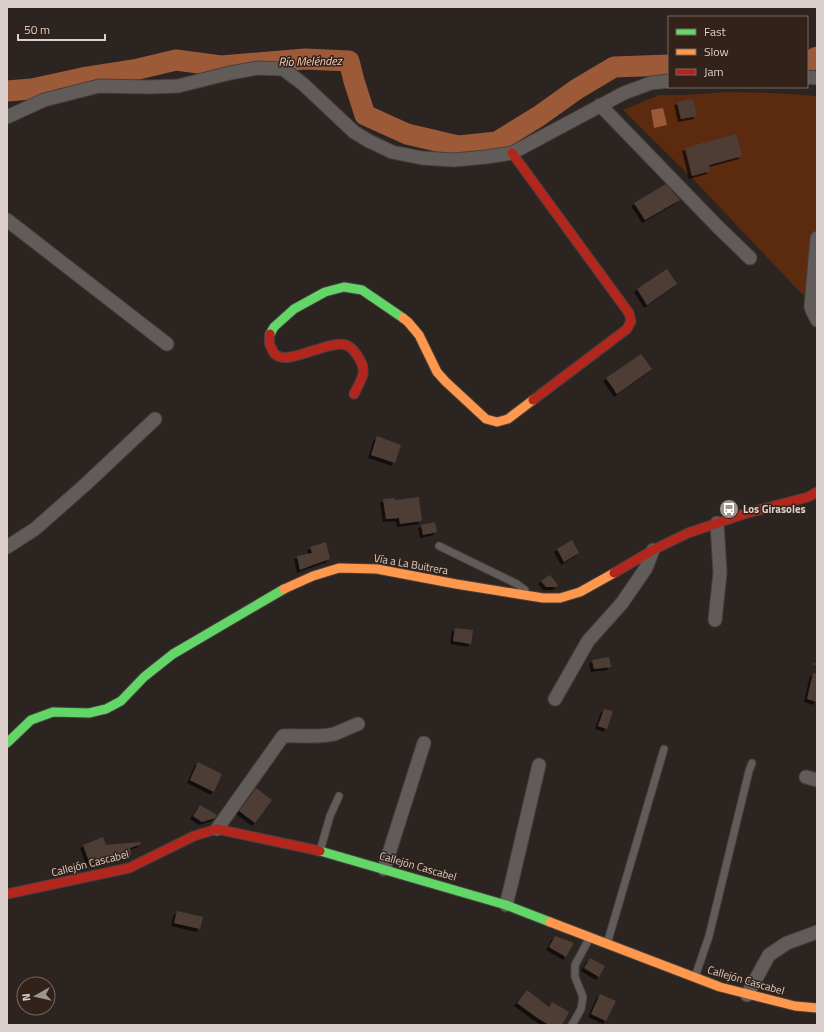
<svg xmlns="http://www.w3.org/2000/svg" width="824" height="1032" viewBox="0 0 824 1032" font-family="'Titillium Web',sans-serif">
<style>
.green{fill:#5c2b0f}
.water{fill:#9c5a39}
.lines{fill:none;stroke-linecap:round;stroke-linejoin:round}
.river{stroke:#9c5a39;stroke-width:21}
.building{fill:#4e3e35;filter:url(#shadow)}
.lane-casing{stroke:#47403c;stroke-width:9}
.street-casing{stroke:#47403c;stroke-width:15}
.fast-casing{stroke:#47403c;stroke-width:11}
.slow-casing{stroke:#47403c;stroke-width:11}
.jam-casing{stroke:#47403c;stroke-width:11}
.path{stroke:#635f5d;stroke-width:2;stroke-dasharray:1 3;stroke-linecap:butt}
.lane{stroke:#615c5a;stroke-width:7}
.street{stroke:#615c5a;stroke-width:13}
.fast{stroke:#63d668;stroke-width:9}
.slow{stroke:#ff974d;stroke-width:9}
.jam{stroke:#b3261e;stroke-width:9}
.labels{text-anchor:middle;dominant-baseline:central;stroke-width:3;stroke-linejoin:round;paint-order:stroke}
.poi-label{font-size:11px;font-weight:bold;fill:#dbd0cb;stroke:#32221a;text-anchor:start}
.street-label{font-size:11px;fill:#dbd0cb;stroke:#32221a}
.water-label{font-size:12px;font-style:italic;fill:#fad0bc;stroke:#32221a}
</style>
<defs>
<filter id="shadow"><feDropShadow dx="-3" dy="3" stdDeviation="0" flood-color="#0009"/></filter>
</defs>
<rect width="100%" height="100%" fill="#2c2420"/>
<!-- green -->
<path class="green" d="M726 92 774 93 817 96V301L801 293 695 181 623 110 659 95H687Z"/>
<!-- water -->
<path class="water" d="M663 108 667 125 654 128 651 110Z"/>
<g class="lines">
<!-- river -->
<path class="river" d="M807 62 812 60 817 57
M7 91 32 89 87 77 138 69 176 60 221 66 305 59 349 61 354 81 365 115 407 134 458 146 497 142 539 116 577 89 614 67 669 65"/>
</g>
<!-- building -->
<path class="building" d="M693 99 697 116 681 119 677 102Z
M736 134 742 156 709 165 710 171 692 176 685 148Z
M666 184 680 200 645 220 634 203Z
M667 269 677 284 647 305 637 289Z
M641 354 652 369 617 394 606 378Z
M377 436 401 445 395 463 371 455Z
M419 497 422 521 400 524 399 518 386 519 383 499 395 498V500Z
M435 522 437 532 423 535 421 525Z
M572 540 579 553 564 562 557 549Z
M326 542 330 559 310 566 300 570 297 556 312 553 310 547Z
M550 575 558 585 556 587H546L541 581Z
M455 628 473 630 471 644 453 641Z
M609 657 611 667 594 669 592 660Z
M813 673 817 674V702L807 699Z
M604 709 613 711 607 729 598 726Z
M198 762 222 774 214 792 190 780Z
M256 788 272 800 255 823 239 811Z
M200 805 217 815 215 818 202 822 193 816Z
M103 837 106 845 140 842 141 844 130 848 131 855 125 858 116 860V854L90 864 83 845Z
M177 911 203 917 200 929 174 923Z
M555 936 574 943 566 957 549 947Z
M590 958 605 966 599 977 584 968Z
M527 990 549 1007 552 1002 569 1012 562 1025H549L536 1017 517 1003Z
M600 994 616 1001 606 1021 591 1014Z"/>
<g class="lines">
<!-- lane casing -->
<g class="lane-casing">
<path id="lane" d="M439 546 517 584 525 590
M320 851 330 816 339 796
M607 944 664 749
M695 977 709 936 749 771 752 763
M572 1025 581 1009 583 997 575 977V965L589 939"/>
</g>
<!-- street casing -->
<g class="street-casing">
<path id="street" d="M807 77 817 78
M600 105 718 227 750 258
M7 117 44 100 99 86 148 87 178 86 230 73 258 68 283 69 303 84 354 132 369 141 392 152 422 158 454 160 486 157 512 153 624 93 651 83 669 81
M7 220 167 344
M817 238 811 307 813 312 817 320
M7 547 35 529 86 484 155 419
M715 620 720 573 717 523
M555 699 588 641 622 603 646 568 653 550
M806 777 817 780
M217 829 283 736C299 735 318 738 334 734 342 731 350 727 358 724
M384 869 424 743
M506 905 512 881 539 765
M747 995 769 955 787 943 817 932"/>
</g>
<!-- fast casing -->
<g class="fast-casing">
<path id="fast" d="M270 334 274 327 294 309 325 292 344 287 362 290 403 318
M7 743 31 720 53 712 89 713 106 709 121 701 144 677 173 654 284 589
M320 851 506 905 550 922"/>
</g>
<!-- slow casing -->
<g class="slow-casing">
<path id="slow" d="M403 318 408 322 419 335 437 372 445 381 486 419 497 422 508 419 533 400
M284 589 313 576 339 568 377 569 456 584 543 598H560L580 592 614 573
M550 922 720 987 795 1006 817 1008"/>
</g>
<!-- jam casing -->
<g class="jam-casing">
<path id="jam" d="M512 153 629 313 631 321 627 329 533 400
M270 334C269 339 269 345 272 349 273 351 273 353 275 354 287 367 329 339 346 345 352 347 355 352 359 358 368 372 361 380 354 394
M614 573 653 550 688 533 744 514 808 497 817 492
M7 894 129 868 194 836 217 829 320 851"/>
</g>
<!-- path -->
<path class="path" d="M814 664 817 665"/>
<!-- lane -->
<use href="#lane" class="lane"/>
<!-- street -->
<use href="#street" class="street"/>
<!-- fast -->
<use href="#fast" class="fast"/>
<!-- slow -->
<use href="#slow" class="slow"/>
<!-- jam -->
<use href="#jam" class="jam"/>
</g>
<!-- icons -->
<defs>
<g id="bus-disc" transform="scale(1)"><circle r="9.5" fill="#9e948f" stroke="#32221a"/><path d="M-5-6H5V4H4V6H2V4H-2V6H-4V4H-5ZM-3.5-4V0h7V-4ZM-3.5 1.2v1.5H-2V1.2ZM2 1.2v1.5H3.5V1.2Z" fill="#fff"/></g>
</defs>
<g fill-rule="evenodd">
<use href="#bus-disc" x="729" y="509"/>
</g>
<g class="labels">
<!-- poi labels -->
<g class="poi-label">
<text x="743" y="509">Los Girasoles</text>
</g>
<!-- street labels -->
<g class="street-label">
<text transform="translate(411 564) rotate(10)">Vía a La Buitrera</text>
<text transform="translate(90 863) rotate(-14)">Callejón Cascabel</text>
<text transform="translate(418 866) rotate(16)">Callejón Cascabel</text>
<text transform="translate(746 980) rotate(16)">Callejón Cascabel</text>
</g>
<!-- water labels -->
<g class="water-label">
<text transform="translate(310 61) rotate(-1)">Río Meléndez</text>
</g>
</g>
<!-- border -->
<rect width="824" height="1032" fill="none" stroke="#dbd0cb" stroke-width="16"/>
<!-- legend -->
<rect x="668" y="16" width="140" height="72" fill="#32221a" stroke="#766861"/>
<rect x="676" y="29" width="20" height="6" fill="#63d668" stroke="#766861"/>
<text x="704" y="36" font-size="12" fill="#dbd0cb">Fast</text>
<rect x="676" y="49" width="20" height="6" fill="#ff974d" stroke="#766861"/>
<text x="704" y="56" font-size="12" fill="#dbd0cb">Slow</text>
<rect x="676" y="69" width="20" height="6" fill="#b3261e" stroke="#766861"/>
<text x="704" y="76" font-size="12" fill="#dbd0cb">Jam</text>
<!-- north arrow -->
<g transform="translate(36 996) rotate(262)"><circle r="19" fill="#32221a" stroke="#766861"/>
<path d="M0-3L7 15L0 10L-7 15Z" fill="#9e948f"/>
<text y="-6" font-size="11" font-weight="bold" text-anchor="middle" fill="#dbd0cb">N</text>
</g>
<!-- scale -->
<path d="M18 34v6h87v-6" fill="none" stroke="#dbd0cb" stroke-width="2"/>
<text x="24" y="34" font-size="12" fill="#dbd0cb" stroke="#32221a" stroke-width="3" paint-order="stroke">50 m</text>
</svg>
